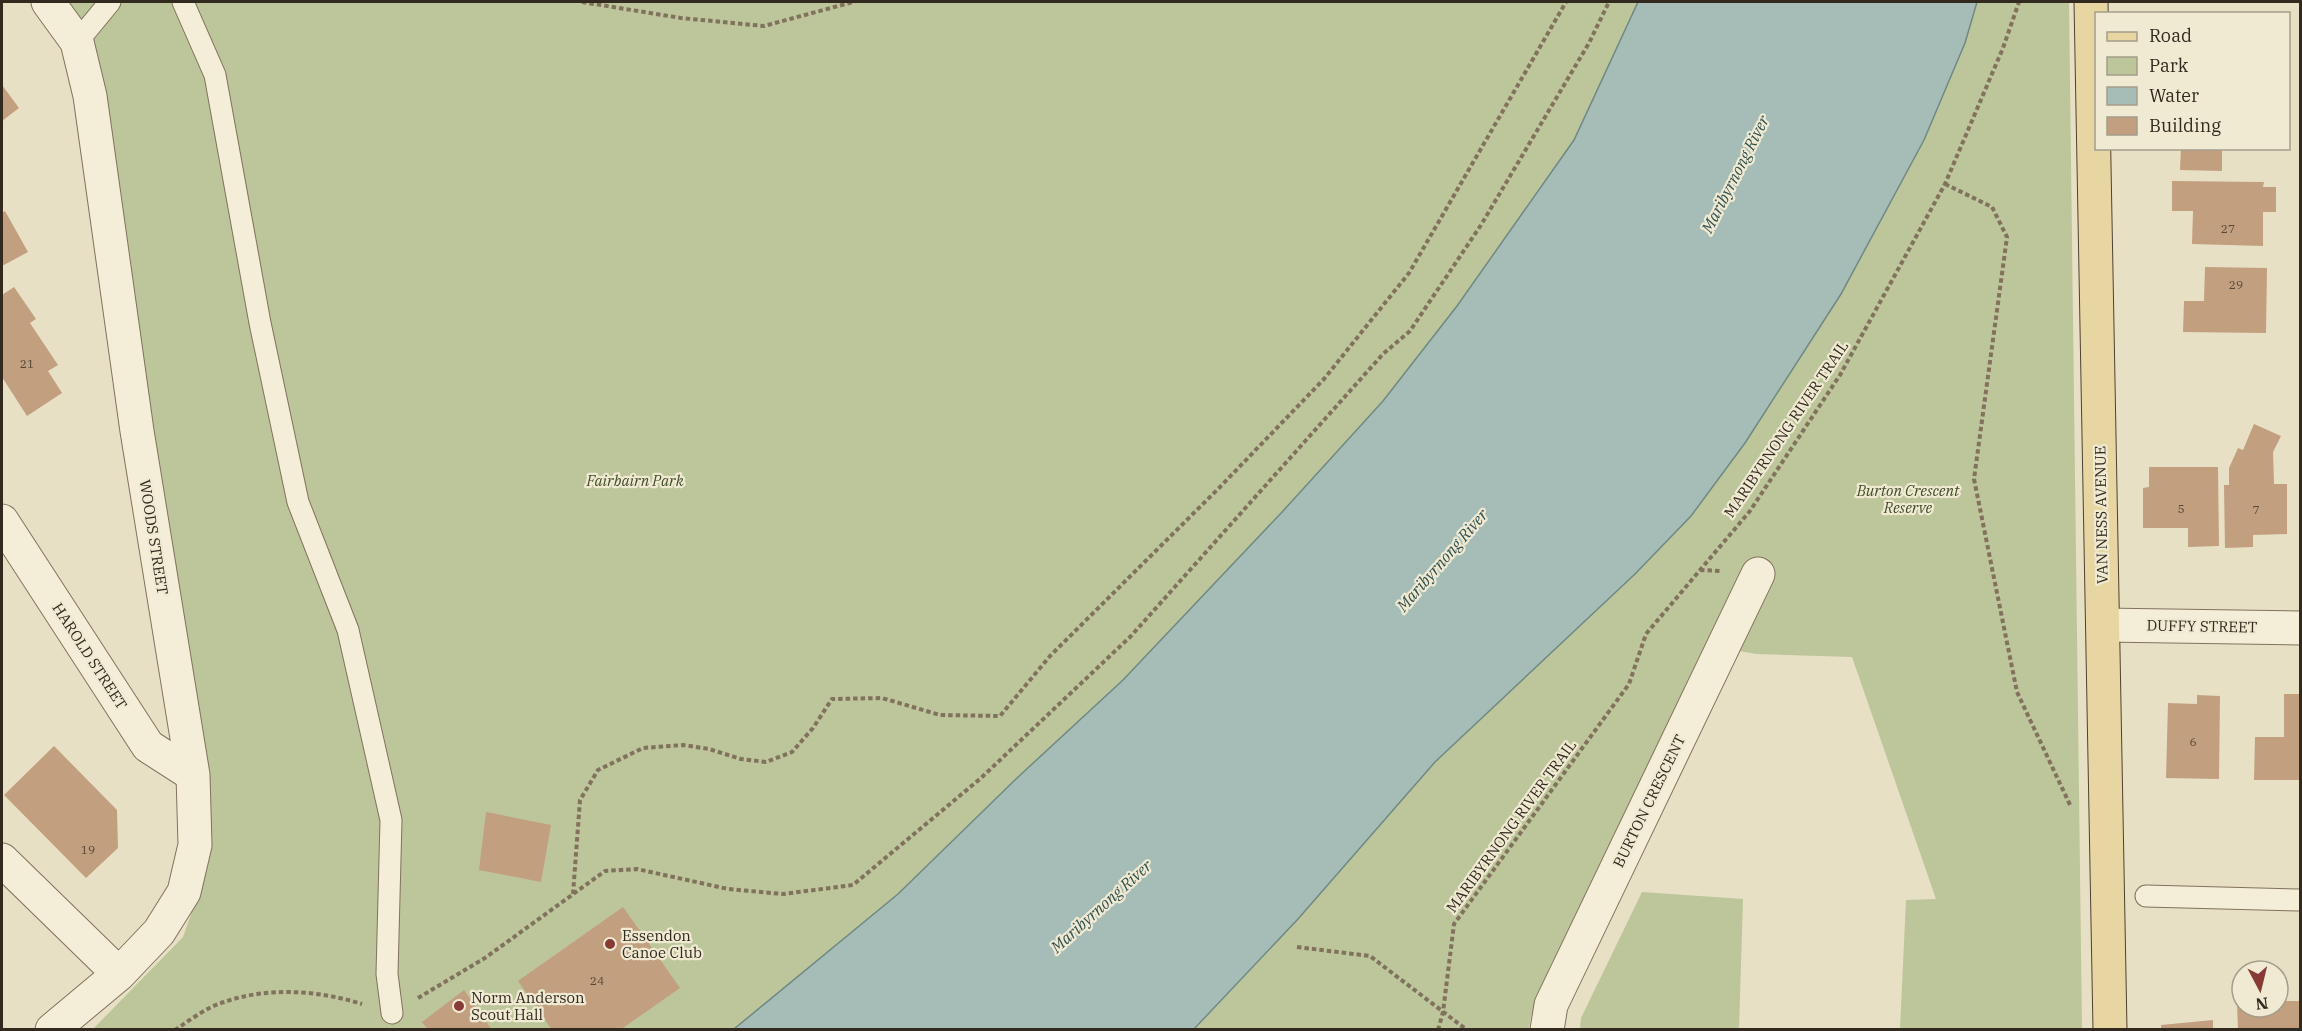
<svg xmlns="http://www.w3.org/2000/svg" width="2302" height="1031" viewBox="0 0 2302 1031" font-family="'IBM Plex Serif',serif">
<style>
.green{fill:#bdc59a}
.water{fill:#a6bcb7;stroke:#6e8984;stroke-width:1.5}
.building{fill:#c29f7f}
.lines{fill:none;stroke-linecap:round;stroke-linejoin:round}
.lane-casing{stroke:#81725d;stroke-width:23}
.street-casing{stroke:#81725d;stroke-width:35}
.primary-casing{stroke:#4f4131;stroke-width:35}
.path{stroke:#81725d;stroke-width:4;stroke-dasharray:4.5 3;stroke-linecap:butt}
.lane{stroke:#f4edd7;stroke-width:21}
.street{stroke:#f4edd7;stroke-width:33}
.primary{stroke:#e7d6a1;stroke-width:33}
.poi-dot{fill:#883a35;stroke:#f0ead3;stroke-width:2}
.labels{text-anchor:middle;dominant-baseline:central;stroke-width:4.5;stroke-linejoin:round;paint-order:stroke}
.number-label{font-size:12px;fill:#574737}
.street-label{font-size:15px;fill:#332a1f;stroke:#f0ead3}
.park-label{font-size:15px;font-style:italic;fill:#414c28;stroke:#f0ead3}
.poi-label{font-size:15px;fill:#332a1f;stroke:#f0ead3;text-anchor:start}
.water-label{font-size:16px;font-style:italic;fill:#305050;stroke:#f0ead3}
</style>
<rect width="100%" height="100%" fill="#e8e0c5"/>
<!-- green -->
<path class="green" d="M40 2H1638L1574 140 1457 306 1383 401 1283 511 1123 680 1017 778 898 894 734 1030 93 1029 183 937 197 897 85 78Z
M1977 2H2069L2082 1029H1900L1906 900 1936 899 1852 657 1756 654 1706 645 1531 1016 1529 1029 1194 1030 1298 919 1435 762 1562 641 1745 443 1841 294 1888 207 1924 140 1965 43Z
M1642 892 1743 899 1739 1029H1580L1581 1018Z"/>
<!-- water -->
<path class="water" d="M1638 2H1977L1965 43 1924 140 1841 294 1745 443 1691 516 1635 574 1435 762 1298 919 1194 1029H734L898 894 1017 778 1123 680 1283 511 1383 401 1457 306 1574 140Z"/>
<!-- building -->
<path class="building" d="M2 85 19 108 2 121Z
M2181 148H2222V171L2180 170Z
M2172 181 2264 182 2263 187H2276V212H2263V246L2192 244 2193 211H2172Z
M5 211 28 252 2 266V213Z
M2205 267 2267 268 2266 333 2183 332 2184 301H2204Z
M14 287 36 319 30 323 58 365 48 371 62 393 27 416 2 377V295Z
M2254 424 2281 436 2273 452 2274 484H2287V534L2253 535V547L2225 548 2224 485H2229V468L2238 448 2243 450Z
M2149 467H2218L2219 546 2188 547V528H2143V488L2149 487Z
M2284 694H2300V780H2254L2255 737H2284Z
M2197 695 2220 696 2219 779 2166 778 2168 703 2197 704Z
M54 746 117 810 118 848 86 878 4 795Z
M486 812 551 825 541 882 479 870Z
M623 907 680 988 620 1030H552L518 981Z
M464 990 492 1030H428L422 1022Z
M2278 1001H2300V1030H2238L2237 1003H2242V1007H2278Z
M2213 1020V1030H2161V1025Z"/>
<g class="lines">
<!-- lane casing -->
<g class="lane-casing">
<path id="lane" d="M183 2 215 75 260 323 298 502 348 630 391 820 387 974 392 1013
M77 42 110 2
M2146 896 2300 900"/>
</g>
<!-- street casing -->
<g class="street-casing">
<path id="street" d="M48 2 77 42 90 96 137 431 193 775 195 845 184 892 159 932 119 974 52 1030
M2 521 148 746 193 775
M2103 625 2300 628
M2 860 119 974
M1547 1030 1551 1005 1758 574"/>
</g>
<!-- primary casing -->
<g class="primary-casing">
<path id="primary" d="M2091 2 2110 1030"/>
</g>
<!-- path -->
<path class="path" d="M582 2 681 18 764 26 853 2
M1945 184 1992 207 2007 237 1974 479 2017 692 2071 807
M1700 570 1721 571
M573 894 580 800 598 770 643 748 683 745 709 749 741 759 766 762 792 752 813 728 832 699 882 698 940 715 1000 716 1050 656 1219 488 1324 379 1409 273 1566 2
M1297 947 1370 956 1467 1030
M418 998 485 958 605 871 637 869 728 889 783 894 853 885 981 778 1131 636 1383 354 1410 331 1481 225 1589 43 1609 2
M175 1030C190 1020 207 1007 224 1002 267 987 318 990 362 1004
M1438 1030 1443 1012 1454 924 1629 684 1646 634 1750 511 1840 375 1945 184 2003 48 2019 2"/>
<!-- lane -->
<use href="#lane" class="lane"/>
<!-- street -->
<use href="#street" class="street"/>
<!-- primary -->
<use href="#primary" class="primary"/>
</g>
<!-- markers -->
<g class="poi-dot">
<circle cx="610" cy="944" r="6"/>
<circle cx="459" cy="1006" r="6"/>
</g>
<g class="labels">
<!-- number labels -->
<g class="number-label">
<text x="2228" y="228">27</text>
<text x="2236" y="284">29</text>
<text x="27" y="363">21</text>
<text x="2181" y="508">5</text>
<text x="2256" y="509">7</text>
<text x="2193" y="741">6</text>
<text x="88" y="849">19</text>
<text x="597" y="980">24</text>
</g>
<!-- street labels -->
<g class="street-label">
<text transform="translate(1786 429) rotate(-56)">MARIBYRNONG RIVER TRAIL</text>
<text transform="translate(2101 515) rotate(-91)">VAN NESS AVENUE</text>
<text transform="translate(154 537) rotate(81)">WOODS STREET</text>
<text transform="translate(2202 626) rotate(1)">DUFFY STREET</text>
<text transform="translate(90 656) rotate(57)">HAROLD STREET</text>
<text transform="translate(1649 801) rotate(-64)">BURTON CRESCENT</text>
<text transform="translate(1511 826) rotate(-54)">MARIBYRNONG RIVER TRAIL</text>
</g>
<!-- park labels -->
<g class="park-label">
<text x="635" y="480">Fairbairn Park</text>
<text x="1908" y="490">Burton Crescent<tspan x="1908" dy="17">Reserve</tspan></text>
</g>
<!-- poi labels -->
<g class="poi-label">
<text x="622" y="935">Essendon<tspan x="622" dy="17">Canoe Club</tspan></text>
<text x="471" y="997">Norm Anderson<tspan x="471" dy="17">Scout Hall</tspan></text>
</g>
<!-- water labels -->
<g class="water-label">
<text transform="translate(1735 174) rotate(-63)">Maribyrnong River</text>
<text transform="translate(1442 560) rotate(-49)">Maribyrnong River</text>
<text transform="translate(1101 906) rotate(-42)">Maribyrnong River</text>
</g>
</g>
<!-- border -->
<rect width="2302" height="1031" fill="none" stroke="#332a1f" stroke-width="6"/>
<!-- legend -->
<rect x="2095" y="12" width="195" height="138" fill="#f0ead3" stroke="#a49d8b" stroke-width="1.5"/>
<rect x="2107" y="32" width="30" height="9" fill="#e7d6a1" stroke="#a49d8b" stroke-width="1.5"/>
<text x="2149" y="42" font-size="18" fill="#332a1f">Road</text>
<rect x="2107" y="57" width="30" height="18" fill="#bdc59a" stroke="#a49d8b" stroke-width="1.5"/>
<text x="2149" y="72" font-size="18" fill="#332a1f">Park</text>
<rect x="2107" y="87" width="30" height="18" fill="#a6bcb7" stroke="#a49d8b" stroke-width="1.5"/>
<text x="2149" y="102" font-size="18" fill="#332a1f">Water</text>
<rect x="2107" y="117" width="30" height="18" fill="#c29f7f" stroke="#a49d8b" stroke-width="1.5"/>
<text x="2149" y="132" font-size="18" fill="#332a1f">Building</text>
<!-- north arrow -->
<g transform="translate(2260 989) rotate(173)"><circle r="28" fill="#f0ead3" stroke="#a49d8b" stroke-width="1.5"/>
<path d="M0-4.5L10 22L0 15L-10 22Z" fill="#883a35"/>
<text y="-9" font-size="16" font-weight="bold" text-anchor="middle" fill="#332a1f">N</text>
</g>
</svg>
